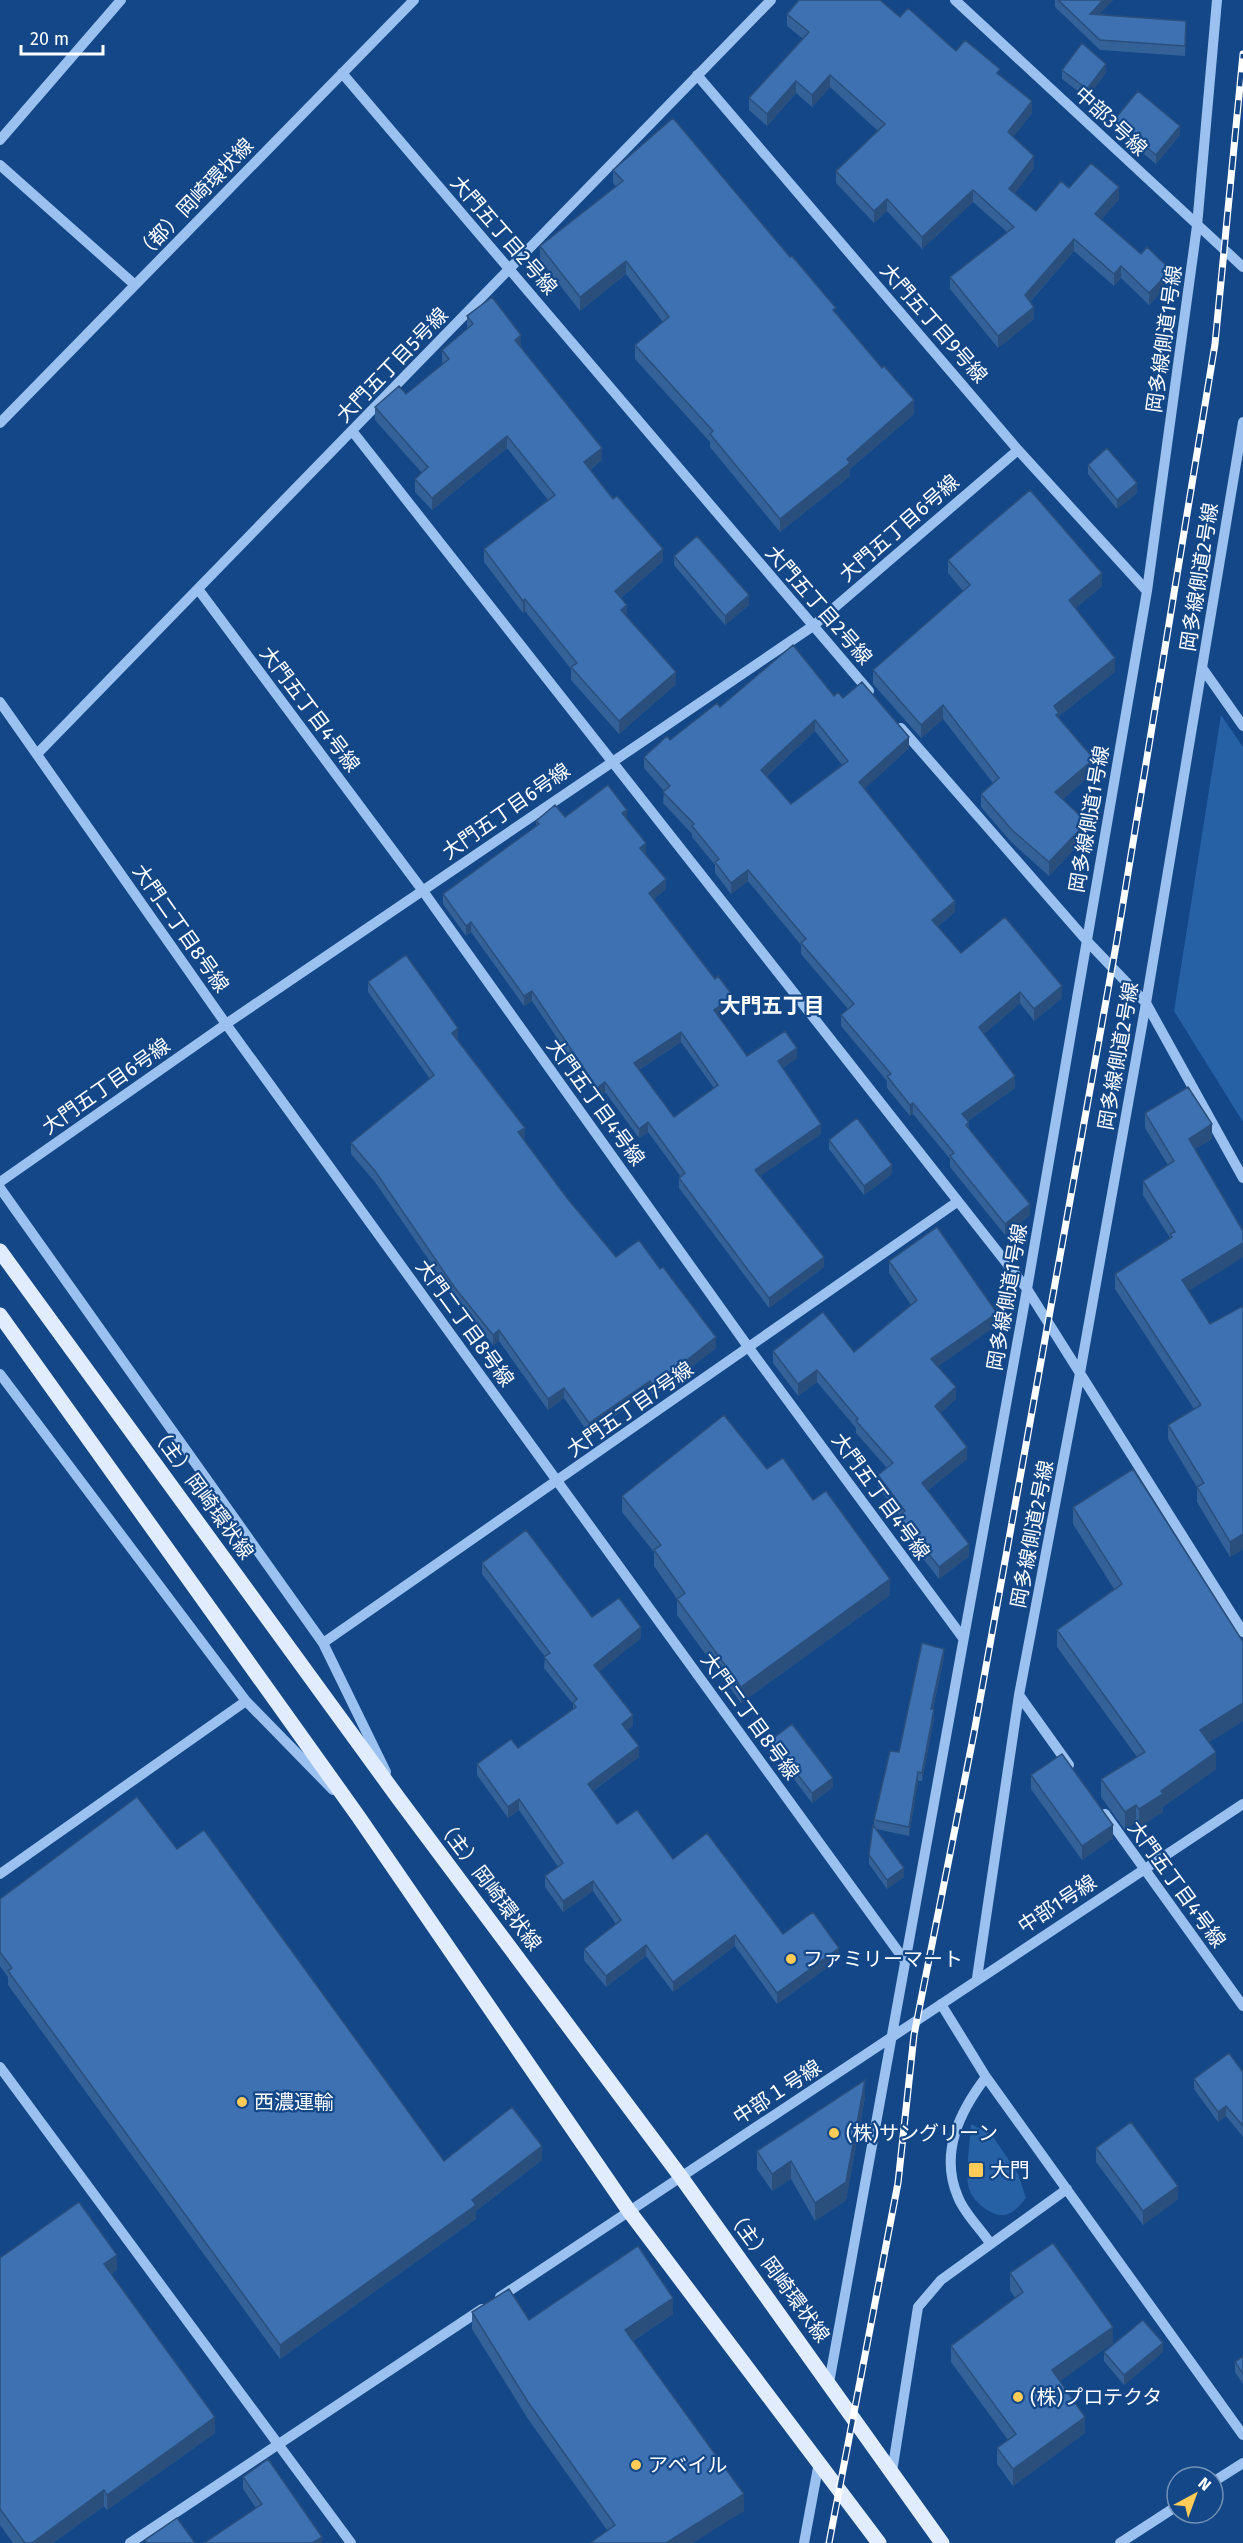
<svg xmlns="http://www.w3.org/2000/svg" width="1243" height="2543" viewBox="0 0 1243 2543" font-family="'Fira Sans','Noto Sans JP',sans-serif">
<style>
.green{fill:#2661a6}
.lines{fill:none;stroke-linecap:round;stroke-linejoin:round}
.minor{stroke:#9ac1ef;stroke-width:10}
.major{stroke:#e1edff;stroke-width:15}
.rail-casing{stroke:#fff;stroke-width:7}
.rail{stroke:#144787;stroke-width:4.5;stroke-dasharray:14;stroke-linecap:butt}
.wall{fill:#346198;fill-rule:evenodd}
.shaded-wall{fill:#2b4f7c}
.building{fill:#3d71b1;stroke:#2b4f7c;stroke-width:1.5;fill-rule:evenodd}
.poi-dot{fill:#ffcd57;stroke:#144787;stroke-width:2}
.labels{text-anchor:middle;dominant-baseline:central;stroke-width:4.5;stroke-linejoin:round;paint-order:stroke}
.street-label{font-size:20px;fill:#fff;stroke:#144787}
.poi-label{font-size:20px;fill:#fff;stroke:#144787;text-anchor:start}
.neighbourhood-label{font-size:21px;font-weight:bold;fill:#fff;stroke:#144787}
</style>
<rect width="100%" height="100%" fill="#144787"/>
<!-- green -->
<path class="green" d="M1221 715 1243 747V1122L1174 1011Z
M971 2124 992 2135 1018 2174 1026 2198C1020 2205 1014 2213 1005 2215 990 2217 970 2199 968 2185 966 2165 970 2144 971 2124Z"/>
<g class="lines">
<!-- minor -->
<path class="minor" d="M955 0 1243 267
M342 73 869 691
M697 75 1018 450 1147 591
M0 140 121 0
M0 165 135 285
M0 423 414 0
M353 432 1027 1289 1243 1632
M198 589 423 891 749 1348 963 1638
M1203 669 1243 726
M0 702 226 1024 905 1961
M901 728 1087 941 1146 1003 1243 1178
M38 753 771 0
M0 1182 226 1024 813 626 1018 450
M0 1188 323 1643 386 1772
M0 1374 246 1701 333 1790
M323 1643 957 1202
M1019 1695 1069 1765
M1105 1814 1243 2006
M0 1874 246 1701
M977 1978 1019 1695 1080 1373 1146 1003 1243 422
M941 2004 986 2077 1243 2435
M0 2067 351 2543
M986 2077C960 2111 939 2153 958 2197 964 2213 980 2228 990 2243
M500 2297 1243 1804
M829 2383 1027 1289 1147 591 1197 226 1217 0
M892 2472 918 2307 941 2280 1067 2189
M1213 2482 1243 2463
M130 2543 482 2309
M804 2543 819 2462
M1120 2543 1177 2506"/>
<!-- major -->
<path class="major" d="M0 1251 399 1799 681 2177 942 2543
M0 1315 358 1816 629 2211 879 2543"/>
<!-- rail casing -->
<g class="rail-casing">
<path id="rail" d="M829 2543 898 2183 914 2035 974 1733 1117 940 1215 344 1243 54"/>
</g>
<!-- rail -->
<use href="#rail" class="rail"/>
</g>
<!-- wall -->
<path class="wall" d="M1055 0H1113L1098 14 1186 31 1185 56 1100 50 1055 7Z
M787 14 900 17 956 51 1000 75 1032 113 1013 137 1034 168 1014 194 1036 211 1069 188 1119 199 1101 220 1171 282 1149 305 1121 278 1114 286 1074 251 1030 302 1034 319 998 348 950 289V277L1007 232 973 202 922 249 887 211 874 223 836 183V171L878 131 830 87 812 107 796 93 767 126 749 110V98L803 39 787 26Z
M1062 70 1106 73 1087 98 1062 79Z
M1114 120 1180 135 1156 164 1114 129Z
M613 170 836 314 914 414 850 469V476L780 532 710 447V442L635 359V345L663 322 626 274 580 311 540 260V246L616 186 613 183Z
M467 316 521 348 602 460 590 470 613 499 663 561 621 598 627 616 676 684 619 734 571 680V669L525 611 523 613 484 562V549L548 500 507 448 432 510 415 492V479L422 473 375 420V407L406 394 443 364 442 362V350L467 329Z
M1088 465 1137 493 1117 509 1088 474Z
M674 556 749 605 725 625 674 565Z
M948 560 1102 586 1076 608 1115 672 1059 716V718L1094 772 1063 799 1087 835 1049 876 1012 843 981 807V794L993 783 943 719 921 738 873 684V670L963 591 948 573Z
M834 696 843 698 909 748 864 789 955 912 937 927 961 953 1062 998 1034 1021 1020 1003 984 1034 1015 1088 968 1121 969 1129 1030 1215 1005 1235 950 1167V1159L913 1114 910 1116 887 1088V1081L841 1026V1015L848 1009 801 954V945L748 881 731 894 715 873V865L692 837V834L663 803 664 791 644 768V757L670 740 720 707ZM815 731 842 765 791 804 767 776Z
M565 817 627 819 646 853 645 854 666 889 654 899 733 1006 719 1017 747 1056 797 1058 783 1068 821 1134 760 1176 824 1267 769 1308 679 1188V1178L681 1177 648 1132 639 1138 605 1092 597 1097 532 1001 524 1006 471 932 466 936 443 904V894L536 826V821ZM681 1042 714 1088 674 1117 639 1070Z
M368 982 458 1039V1040L525 1138 523 1139 567 1198 616 1257 716 1348 654 1396 650 1391 589 1434 564 1398 548 1410 499 1341 493 1345 455 1298 375 1182 351 1154V1143L430 1079 368 992Z
M1145 1113 1212 1139 1195 1149 1243 1243V1257L1188 1291 1210 1324 1243 1306V1549L1230 1557 1197 1502V1487L1168 1439V1425L1194 1409 1115 1289V1274L1170 1238 1143 1195V1181L1168 1165 1145 1128Z
M829 1140 892 1174 864 1195 829 1149Z
M889 1261 997 1325 938 1366 956 1399 940 1413 967 1459 928 1490 969 1556 939 1579 899 1528V1515L878 1487V1475L887 1468 856 1433V1428L817 1382 798 1396 773 1363V1351L854 1352 911 1305 889 1273Z
M767 1469 813 1500 890 1595 741 1703 677 1615V1599L654 1566V1552L622 1512V1496Z
M1073 1507 1243 1642V1721L1209 1742 1216 1769 1163 1807V1812L1139 1827 1136 1822 1125 1830 1101 1797V1779L1137 1757 1057 1647V1630L1114 1589 1073 1524Z
M482 1563 592 1617 641 1638 599 1671 633 1726 627 1730 639 1757 593 1791 617 1824 673 1859 783 1934 839 1959 777 2004 735 1946 673 1992 646 1956 606 1987 584 1960V1949L616 1924 593 1891 563 1912 545 1887V1876L558 1867 519 1810 508 1818 477 1775V1764L518 1748 573 1709V1704L544 1668 545 1657 482 1574Z
M944 1657 933 1709 934 1718 922 1781H918L909 1836 876 1829 904 1877 887 1889 869 1864V1855L874 1826V1820L899 1752Z
M771 1740 833 1787 812 1803 771 1749Z
M1031 1775 1113 1838 1082 1860 1031 1789Z
M177 1849 444 2161 542 2160 476 2211V2219L280 2359 8 1985V1977L0 1966V1899Z
M1243 2072V2137L1226 2116 1218 2122 1194 2089V2079Z
M865 2097 846 2200 815 2221 791 2179 772 2191 757 2169V2151Z
M1096 2148 1178 2199 1143 2225 1096 2162Z
M0 2258 117 2270 111 2274 215 2433 107 2510 104 2506 53 2543H13L0 2525Z
M1010 2273 1113 2343 1059 2381 1085 2433 1013 2486 997 2464V2448L1008 2440 951 2362V2346L1015 2298 1010 2290Z
M472 2312 529 2320 673 2314 633 2341 744 2511 607 2530 528 2419 472 2329Z
M1104 2352H1163L1124 2385 1104 2361Z
M1243 2356V2384L1235 2372V2362Z
M243 2477 322 2543 256 2508 243 2489Z"/>
<!-- shaded-wall -->
<path class="shaded-wall" d="M1103 0H1113L1090 24V14Z
M1106 64V73L1087 98V89Z
M830 75V87L812 107V95Z
M796 81V93L767 126V114Z
M1032 101V113L1008 144V132Z
M1180 126V135L1156 164V155Z
M1034 156V168L1009 201V189Z
M1119 187V199L1095 227V214Z
M973 190V202L922 249V237Z
M887 199V211L874 223V211Z
M1074 239V251L1025 307V295Z
M626 261V274L580 311V297Z
M1121 266V278L1114 286V274Z
M1171 270V282L1149 305V293Z
M1034 307V319L998 348V336Z
M521 335V348L515 353V340Z
M914 400V414L850 469V476L780 532V519L847 459Z
M507 436V448L432 510V498Z
M602 448V460L584 474V462Z
M1137 483V493L1117 509V500Z
M663 549V561L615 603V591Z
M1102 573V586L1069 614V600Z
M749 595V605L725 625V616Z
M525 599V611L523 613V601Z
M627 605V618L621 610Z
M1115 658V672L1059 716V726L1054 706Z
M676 672V684L619 734V721Z
M943 705V719L921 738V725Z
M815 720V731L761 781V770Z
M909 737V748L859 794V782Z
M1094 759V772L1055 806V792Z
M627 810V820L622 813Z
M1087 822V835L1049 876V862Z
M646 843V853L640 858V848Z
M748 870V881L731 894V883Z
M666 879V889L649 903V893Z
M955 901V912L932 931V920Z
M471 922V932L466 936V926Z
M1062 986V998L1034 1021V1009Z
M532 991V1001L524 1006V996Z
M1020 992V1003L979 1039V1027Z
M733 996V1006L714 1020V1010Z
M458 1028V1039L452 1043V1033Z
M681 1032V1042L634 1073V1063Z
M797 1048V1058L778 1071V1061Z
M1015 1076V1088L962 1125V1114Z
M605 1082V1092L597 1097V1088Z
M913 1103V1114L910 1116V1105Z
M648 1122V1132L639 1138V1129Z
M821 1124V1134L755 1180V1170Z
M1212 1124V1139L1189 1153V1139Z
M525 1128V1138L518 1143V1132Z
M892 1165V1174L864 1195V1186Z
M1030 1204V1215L1005 1235V1224Z
M1243 1243V1257L1182 1295V1280Z
M824 1257V1267L769 1308V1298Z
M997 1313V1325L931 1371V1359Z
M499 1330V1341L493 1345V1335Z
M716 1337V1348L654 1396V1386Z
M817 1370V1382L798 1396V1384Z
M650 1381V1391L589 1434V1423Z
M956 1387V1399L935 1418V1406Z
M564 1388V1398L548 1410V1399Z
M967 1447V1459L922 1495V1483Z
M1243 1534V1549L1230 1557V1542Z
M969 1544V1556L939 1579V1567Z
M890 1579V1595L741 1703V1687Z
M641 1627V1638L594 1676V1665Z
M944 1649V1657L931 1717V1709Z
M1243 1703V1721L1200 1748V1730Z
M934 1709V1718L922 1781V1773Z
M633 1715V1726L622 1734V1724Z
M639 1746V1757L588 1794V1784Z
M1216 1752V1769L1163 1807V1812L1139 1827V1809L1161 1791Z
M918 1772V1781L909 1836V1827Z
M833 1778V1787L812 1803V1793Z
M519 1799V1810L508 1818V1807Z
M1136 1805V1822L1125 1830V1812Z
M1113 1825V1838L1082 1860V1846Z
M904 1868V1877L887 1889V1880Z
M593 1881V1891L563 1912V1901Z
M735 1935V1946L673 1992V1982Z
M646 1945V1956L606 1987V1976Z
M839 1948V1959L777 2004V1993Z
M865 2080V2097L846 2200 815 2221V2203Z
M1226 2106V2116L1218 2122V2112Z
M542 2146V2160L476 2211V2219L280 2359V2345L472 2200Z
M791 2161V2179L772 2191V2174Z
M1178 2186V2199L1143 2225V2211Z
M117 2255V2270L104 2280V2264Z
M673 2298V2314L625 2346V2330Z
M1113 2327V2343L1052 2387V2370Z
M1163 2343V2352L1124 2385V2375Z
M215 2417V2433L107 2510V2495Z
M1085 2417V2433L1013 2486V2469Z
M104 2490V2506L53 2543H32Z
M744 2494V2511L693 2543H666Z
M322 2537V2543H312Z"/>
<!-- building -->
<path class="building" d="M799 0H880L900 17 908 8 956 51 965 40 1000 69 997 73 1032 101 1008 132 1034 156 1009 189 1036 211 1061 181 1069 188 1091 163 1119 187 1095 214 1141 254 1147 247 1171 270 1149 293 1121 266 1114 274 1074 239 1025 295 1034 307 998 336 950 277 1014 227 973 190 922 237 887 199 874 211 836 171 885 124 830 75 812 95 796 81 767 114 749 98 809 32 787 14Z
M1058 0H1103L1090 14 1186 21 1185 46 1100 40Z
M1082 43 1106 64 1087 89 1062 70Z
M1138 91 1180 126 1156 155 1114 120Z
M673 118 790 257 792 256 836 308 833 310 882 368 884 366 914 400 847 459 850 463 780 519 710 434 713 431 635 345 669 317 626 261 580 297 540 246 623 181 613 170Z
M492 297 521 335 515 340 602 448 584 462 613 499 617 496 663 549 615 591 627 605 621 610 676 672 619 721 571 667 577 663 525 599 523 601 484 549 555 495 507 436 432 498 415 479 428 467 375 407 399 386 406 394 449 359 442 350 473 324 467 316Z
M1107 448 1137 483 1117 500 1088 465Z
M1030 490 1102 573 1069 600 1115 658 1054 706 1059 713 1056 715 1094 759 1055 792 1087 822 1049 862 1012 830 981 794 999 778 943 705 921 725 873 670 970 585 948 560Z
M697 536 749 595 725 616 674 556Z
M793 645 834 696 838 692 843 698 862 682 909 737 859 782 955 901 932 920 961 953 1005 917 1062 986 1034 1009 1020 992 979 1027 1015 1076 962 1114 969 1122 966 1125 1030 1204 1005 1224 950 1156 954 1153 913 1103 910 1105 887 1076 891 1074 841 1015 854 1004 801 943 806 939 748 870 731 883 715 862 719 859 692 826 694 824 663 792 670 786 644 757 667 736 670 740 717 703 720 707ZM815 720 848 761 791 804 761 770Z
M608 785 627 810 622 813 646 843 640 848 666 879 649 893 715 979 718 976 733 996 714 1010 747 1056 785 1031 797 1048 778 1061 821 1124 755 1170 824 1257 769 1298 679 1178 685 1173 648 1122 639 1129 605 1082 597 1088 532 991 524 996 471 922 466 926 443 894 539 824 536 821 555 805 565 817ZM681 1032 718 1085 674 1117 634 1063Z
M406 955 458 1028 452 1033 525 1128 518 1132 567 1198 616 1257 639 1240 660 1269 663 1267 716 1337 654 1386 650 1381 589 1423 564 1388 548 1399 499 1330 493 1335 455 1288 375 1171 351 1143 434 1075 368 982Z
M1188 1087 1212 1124 1189 1139 1243 1231V1243L1182 1280 1210 1324 1243 1306V1534L1230 1542 1197 1487 1204 1483 1168 1425 1201 1405 1115 1274 1172 1237 1170 1234 1175 1232 1143 1181 1174 1161 1145 1113Z
M857 1118 892 1165 864 1186 829 1140Z
M937 1227 997 1313 931 1359 956 1387 935 1406 967 1447 922 1483 969 1544 939 1567 899 1516 905 1511 878 1475 893 1463 856 1421 858 1419 817 1370 798 1384 773 1351 823 1312 854 1352 917 1300 889 1261Z
M724 1415 767 1469 783 1458 813 1500 826 1491 890 1579 741 1687 677 1599 685 1593 654 1550 661 1545 622 1496Z
M1133 1469 1243 1642V1703L1200 1730 1216 1752 1161 1791 1163 1794 1139 1809 1136 1805 1125 1812 1101 1779 1145 1752 1057 1630 1122 1584 1073 1507Z
M526 1530 592 1617 619 1598 641 1627 594 1665 633 1715 622 1724 639 1746 588 1784 617 1824 637 1810 673 1859 707 1833 783 1934 813 1912 839 1948 777 1993 735 1935 673 1982 646 1945 606 1976 584 1949 621 1920 593 1881 563 1901 545 1876 563 1863 519 1799 508 1807 477 1764 511 1739 518 1748 576 1707 573 1703 577 1699 544 1657 550 1653 482 1563Z
M922 1643 944 1649 931 1709H934L922 1773 918 1772 909 1827 874 1820 890 1751 899 1752Z
M792 1724 833 1778 812 1793 771 1740Z
M1062 1754 1113 1825 1082 1846 1031 1775Z
M137 1797 177 1849 204 1830 444 2161 512 2107 542 2146 472 2200 476 2205 280 2345 8 1971 12 1968 0 1952V1899Z
M873 1825 904 1868 887 1880 869 1855Z
M1229 2053 1243 2072V2126L1226 2106 1218 2112 1194 2079Z
M865 2080 846 2182 815 2203 791 2161 772 2174 757 2151Z
M1131 2122 1178 2186 1143 2211 1096 2148Z
M79 2202 117 2255 104 2264 215 2417 107 2495 104 2490 32 2543H25L0 2509V2258Z
M1053 2243 1113 2327 1052 2370 1085 2417 1013 2469 997 2448 1016 2434 951 2346 1023 2292 1010 2273Z
M638 2246 673 2298 625 2330 744 2494 666 2543H590L615 2525 528 2402 472 2312 509 2289 529 2320Z
M1143 2320 1163 2343 1124 2375 1104 2352Z
M1243 2356V2374L1235 2362Z
M268 2459 322 2537 312 2543H204L262 2504 243 2477Z
M177 2518 195 2543H147L145 2540Z"/>
<!-- markers -->
<g class="poi-dot">
<circle cx="791" cy="1959" r="6"/>
<circle cx="242" cy="2102" r="6"/>
<circle cx="834" cy="2133" r="6"/>
<rect x="968" y="2162" width="16" height="16" rx="3"/>
<circle cx="1018" cy="2397" r="6"/>
<circle cx="636" cy="2465" r="6"/>
</g>
<g class="labels">
<!-- street labels -->
<g class="street-label">
<text transform="translate(1111 121) rotate(43)">中部3号線</text>
<text transform="translate(194 199) rotate(-46)">（都）岡崎環状線</text>
<text transform="translate(504 235) rotate(49)">大門五丁目2号線</text>
<text transform="translate(934 323) rotate(49)">大門五丁目9号線</text>
<text transform="translate(1164 339) rotate(-82)">岡多線側道1号線</text>
<text transform="translate(392 365) rotate(-46)">大門五丁目5号線</text>
<text transform="translate(899 528) rotate(-41)">大門五丁目6号線</text>
<text transform="translate(1199 577) rotate(-81)">岡多線側道2号線</text>
<text transform="translate(819 605) rotate(49)">大門五丁目2号線</text>
<text transform="translate(310 709) rotate(53)">大門五丁目4号線</text>
<text transform="translate(506 811) rotate(-35)">大門五丁目6号線</text>
<text transform="translate(1089 819) rotate(-80)">岡多線側道1号線</text>
<text transform="translate(181 928) rotate(55)">大門二丁目8号線</text>
<text transform="translate(1118 1056) rotate(-80)">岡多線側道2号線</text>
<text transform="translate(106 1086) rotate(-35)">大門五丁目6号線</text>
<text transform="translate(596 1102) rotate(54)">大門五丁目4号線</text>
<text transform="translate(1007 1297) rotate(-80)">岡多線側道1号線</text>
<text transform="translate(465 1323) rotate(54)">大門二丁目8号線</text>
<text transform="translate(630 1409) rotate(-35)">大門五丁目7号線</text>
<text transform="translate(202 1492) rotate(54)">（主）岡崎環状線</text>
<text transform="translate(881 1496) rotate(54)">大門五丁目4号線</text>
<text transform="translate(1032 1534) rotate(-79)">岡多線側道2号線</text>
<text transform="translate(750 1716) rotate(54)">大門二丁目8号線</text>
<text transform="translate(489 1884) rotate(53)">（主）岡崎環状線</text>
<text transform="translate(1177 1884) rotate(54)">大門五丁目4号線</text>
<text transform="translate(1057 1904) rotate(-33)">中部1号線</text>
<text transform="translate(777 2092) rotate(-33)">中部１号線</text>
<text transform="translate(778 2275) rotate(54)">（主）岡崎環状線</text>
</g>
<!-- poi labels -->
<g class="poi-label">
<text x="803" y="1959">ファミリーマート</text>
<text x="254" y="2102">西濃運輸</text>
<text x="846" y="2133">(株)サングリーン</text>
<text x="990" y="2170">大門</text>
<text x="1030" y="2397">(株)プロテクタ</text>
<text x="648" y="2465">アベイル</text>
</g>
<!-- neighbourhood labels -->
<g class="neighbourhood-label">
<text x="772" y="1006">大門五丁目</text>
</g>
</g>
<!-- north arrow -->
<g transform="translate(1195 2495) rotate(41)"><circle r="28" fill="#144787" stroke="#7291b7" stroke-width="1.5"/>
<path d="M0-4.5L10 22L0 15L-10 22Z" fill="#ffcd57"/>
<text y="-9" font-size="16" font-weight="bold" text-anchor="middle" fill="#ffffff">N</text>
</g>
<!-- scale -->
<path d="M21 45v9h82v-9" fill="none" stroke="#ffffff" stroke-width="3"/>
<text x="30" y="45" font-size="18" fill="#ffffff" stroke="#144787" stroke-width="4.5" paint-order="stroke">20 m</text>
</svg>
